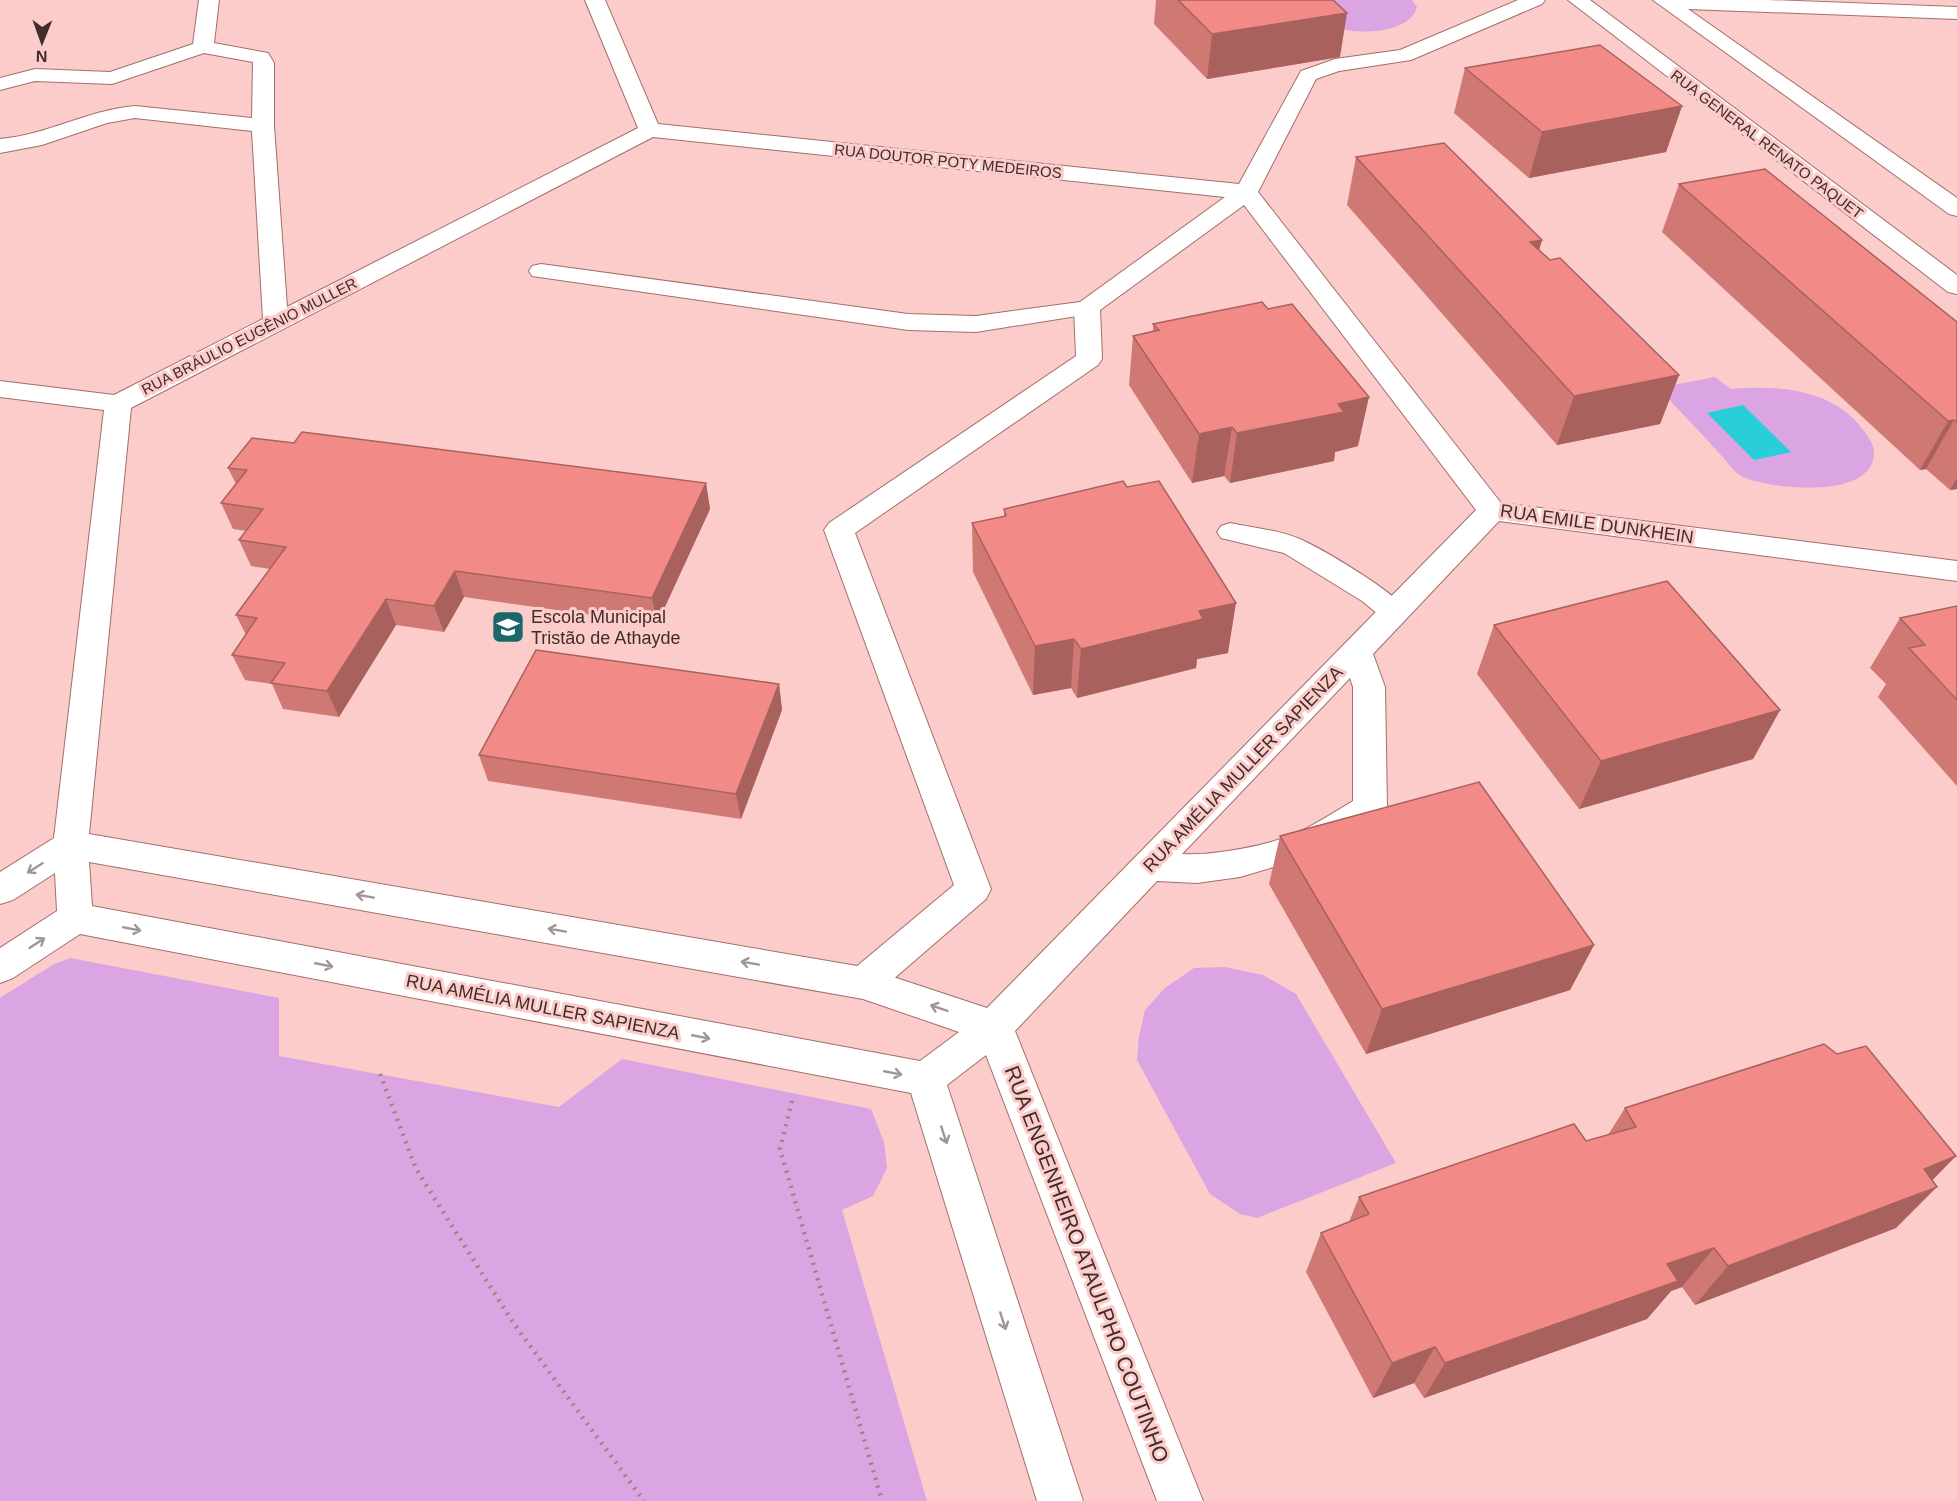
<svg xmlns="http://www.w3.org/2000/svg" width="1957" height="1501" viewBox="0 0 1957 1501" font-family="Helvetica,sans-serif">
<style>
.green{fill:#dba4e2}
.water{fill:#28ceda}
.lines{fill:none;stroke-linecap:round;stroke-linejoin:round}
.service-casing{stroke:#a36e6b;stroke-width:2}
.pedestrian-casing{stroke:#a36e6b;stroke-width:2}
.minor-casing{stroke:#a36e6b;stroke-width:2}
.path{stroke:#a4817e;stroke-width:4.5;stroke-dasharray:2 6;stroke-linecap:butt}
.service{fill:#fff;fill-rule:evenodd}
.pedestrian{fill:#fff;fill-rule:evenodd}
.minor{fill:#fff;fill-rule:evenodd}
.wall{fill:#d07874}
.shaded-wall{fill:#a9615e}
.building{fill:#f28b87;stroke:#a9615e;stroke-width:1.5}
.oneway{stroke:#a09694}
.labels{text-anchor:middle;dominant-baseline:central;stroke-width:6;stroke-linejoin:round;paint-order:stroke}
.far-street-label{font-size:15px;fill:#422c2a;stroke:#fbccc9}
.street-label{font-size:18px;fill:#422c2a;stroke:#fbccc9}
.poi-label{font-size:18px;fill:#422c2a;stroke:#fbccc9;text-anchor:start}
.near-street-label{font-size:21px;fill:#422c2a;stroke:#fbccc9}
</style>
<rect width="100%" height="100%" fill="#fbccc9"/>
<!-- green -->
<path class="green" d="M1303 0H1412L1417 7C1411 33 1357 36 1337 27 1325 21 1313 8 1303 0Z
M1715 377 1731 389C1776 385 1830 388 1861 427 1866 434 1873 442 1874 451 1876 501 1770 489 1743 477 1734 473 1727 461 1720 454 1700 432 1679 410 1658 388Z
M70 958 279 998V1056L559 1107 622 1059 871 1109 884 1142 887 1168 873 1196 842 1210 927 1501H0V998L54 964Z
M1225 967 1263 975 1296 994 1396 1163 1257 1218 1240 1214 1210 1194 1137 1060 1139 1037 1145 1010 1165 988 1194 968Z"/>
<!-- water -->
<path class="water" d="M1743 405 1791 452 1754 460 1707 413Z"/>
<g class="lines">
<!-- service casing -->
<g class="service-casing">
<path id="service" d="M1230 523C1253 528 1280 530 1302 540 1324 550 1397 593 1408 612L1404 619 1394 622 1384 619 1362 601 1284 553 1221 538 1217 532 1221 526Z"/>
</g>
<!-- pedestrian casing -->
<g class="pedestrian-casing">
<path id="pedestrian" d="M1087 300 1096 303 1100 308 1102 359 1098 365 855 533 991 889 986 899 876 994 863 999 850 994 844 983 850 972 954 885 824 530 829 523 1076 356 1074 308 1078 303Z"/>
</g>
<!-- minor casing -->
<g class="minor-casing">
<path id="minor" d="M199 0H219L214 43 268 53 274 63V126L287 307 638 128 585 0H605L658 124 1239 184 1301 71 1335 59 1400 50 1518 0H1545L1542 4 1411 60 1339 71 1316 79 1258 192 1501 503 1957 561V581L1499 521 1373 654 1385 687 1387 807 1382 816 1321 853 1240 877 1197 883 1157 881 1015 1031 1203 1501H1157L986 1055 947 1085 1083 1501H1037L911 1093 80 934 13 978 0 983V948L57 911 55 873 13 900 0 904V872L54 838 104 410 0 397V381L114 395 263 319 252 131 135 118 107 123 42 145 0 153V139C47 135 88 110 135 106L252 118 253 62 204 53 112 84 35 81 0 90V78L35 69 110 72 193 44ZM653 137 1225 197 1080 302 976 316 908 314 541 264 532 266 529 271 532 276 908 330 976 332 1096 313 1244 205 1476 510 987 1008 863 967 89 834 131 408ZM1350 678 1353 687V801C1336 811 1319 822 1301 831 1273 845 1213 856 1182 854ZM89 862 863 999 959 1032 920 1061 92 906Z
M1568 0H1590L1957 275V294L1948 292Z
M1653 0H1768L1957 7V19L1688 9 1957 198V216L1949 214Z"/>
</g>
<!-- path -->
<path class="path" d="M380 1074 416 1169 514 1324 644 1501
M792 1101 780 1149 882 1501"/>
<!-- service -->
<use href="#service" class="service"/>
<!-- pedestrian -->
<use href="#pedestrian" class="pedestrian"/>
<!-- minor -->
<use href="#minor" class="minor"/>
</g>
<!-- wall -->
<path class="wall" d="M1156 0H1333L1340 57 1207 79 1154 24Z
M1465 68 1682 106 1666 152 1529 178 1454 113Z
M1356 157 1542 240 1539 250 1679 375 1660 424 1557 445 1347 205Z
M1679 184 1957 322V489L1950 490 1926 469 1920 470 1662 232Z
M1153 324 1358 446 1335 452 1334 461 1230 483 1224 476 1192 483 1129 385 1133 336 1153 332Z
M294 443 706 483 710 509 657 624 464 597 444 632 396 625 339 717 283 709 272 684 245 680 232 655 246 635 236 615 270 569 251 566 239 540 246 531 233 529 221 503 236 484 228 468Z
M1004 509 1228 653 1197 659 1196 668 1077 698 1071 688 1033 695 973 572 972 523 1004 516Z
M1957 606V786L1878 697 1886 684 1870 668 1900 618Z
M1494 625 1780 710 1753 759 1579 809 1477 674Z
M779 684 782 710 741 819 488 781 479 755Z
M1280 836 1594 945 1570 990 1366 1054 1269 884Z
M1625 1108 1932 1180 1896 1228 1695 1305 1682 1287 1671 1291 1647 1319 1424 1398 1414 1383 1373 1398 1306 1272 1321 1233 1349 1222 1359 1197 1608 1135Z"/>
<!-- shaded-wall -->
<path class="shaded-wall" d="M1347 13 1340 57 1207 79 1212 34Z
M1682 106 1666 152 1529 178 1542 132Z
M1542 240 1528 288 1530 242Z
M1679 375 1660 424 1557 445 1574 396Z
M1369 397 1358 446 1335 452 1334 461 1230 483 1237 433 1338 404Z
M1954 420 1926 469 1920 470 1948 421Z
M1232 427 1224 476 1192 483 1199 434Z
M1957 478V489L1950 490Z
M706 483 710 509 657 624 652 598Z
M455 571 464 597 444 632 434 606Z
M386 599 396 625 339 717 327 691Z
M1236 603 1228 653 1197 659 1196 668 1077 698 1081 649 1199 611Z
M1074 639 1071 688 1033 695 1035 646Z
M779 684 782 710 741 819 736 794Z
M1780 710 1753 759 1579 809 1601 761Z
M1594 945 1570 990 1366 1054 1382 1009Z
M1956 1156 1918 1195 1937 1187 1896 1228 1695 1305 1728 1266 1924 1169Z
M1714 1248 1682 1287 1671 1291 1647 1319 1424 1398 1445 1363 1667 1264Z
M1435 1347 1414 1383 1373 1398 1392 1363Z"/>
<!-- building -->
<path class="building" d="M1178 0H1333L1347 13 1212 34Z
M1600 45 1682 106 1542 132 1465 68Z
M1444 143 1542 240 1530 242 1550 260 1560 258 1679 375 1574 396 1356 157Z
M1765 169 1957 322V422L1954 420 1948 421 1679 184Z
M1262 302 1268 309 1292 304 1369 397 1338 404 1344 412 1237 433 1232 427 1199 434 1133 336 1159 330 1153 324Z
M302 432 706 483 652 598 455 571 434 606 386 599 327 691 271 683 285 663 232 655 257 618 236 615 286 547 239 540 263 509 221 503 247 470 228 468 252 438 294 443Z
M1123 481 1127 487 1159 481 1236 603 1199 611 1203 619 1081 649 1074 639 1035 646 972 523 1006 516 1004 509Z
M1667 581 1780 710 1601 761 1494 625Z
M1957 606V700L1909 648 1925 645 1900 618Z
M536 650 779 684 736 794 479 755Z
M1479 782 1594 945 1382 1009 1280 836Z
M1824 1044 1837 1054 1866 1046 1956 1156 1924 1169 1937 1187 1728 1266 1714 1248 1667 1264 1678 1281 1445 1363 1435 1347 1392 1363 1321 1233 1369 1214 1359 1197 1574 1124 1586 1141 1636 1127 1625 1108Z"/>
<!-- one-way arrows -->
<defs><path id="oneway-shaft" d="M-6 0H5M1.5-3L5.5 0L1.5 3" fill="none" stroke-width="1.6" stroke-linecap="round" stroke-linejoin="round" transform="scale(1.5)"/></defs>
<g class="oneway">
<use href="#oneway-shaft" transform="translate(35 868) rotate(148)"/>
<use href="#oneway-shaft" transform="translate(365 896) rotate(-170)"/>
<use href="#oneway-shaft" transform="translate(132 929) rotate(11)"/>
<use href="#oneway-shaft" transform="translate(557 930) rotate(-170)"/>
<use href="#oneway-shaft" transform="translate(37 943) rotate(-33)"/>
<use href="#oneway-shaft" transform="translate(750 963) rotate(-170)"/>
<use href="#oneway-shaft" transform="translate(324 965) rotate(11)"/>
<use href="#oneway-shaft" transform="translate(939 1008) rotate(-161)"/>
<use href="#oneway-shaft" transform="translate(701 1037) rotate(11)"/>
<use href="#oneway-shaft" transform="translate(893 1073) rotate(11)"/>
<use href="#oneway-shaft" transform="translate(944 1135) rotate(72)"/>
<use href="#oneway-shaft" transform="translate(1003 1321) rotate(72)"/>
</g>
<!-- icons -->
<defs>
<g id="school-square" transform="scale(1.725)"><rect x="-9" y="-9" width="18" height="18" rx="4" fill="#19676c" stroke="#fbccc9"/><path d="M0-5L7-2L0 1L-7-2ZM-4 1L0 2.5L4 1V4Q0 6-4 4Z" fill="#fff"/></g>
</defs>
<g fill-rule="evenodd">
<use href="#school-square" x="508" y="627"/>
</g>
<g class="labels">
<!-- far-street labels -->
<g class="far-street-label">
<text transform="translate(1767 144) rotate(37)">RUA GENERAL RENATO PAQUET</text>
<text transform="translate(948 161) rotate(6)">RUA DOUTOR POTY MEDEIROS</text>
<text transform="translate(249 336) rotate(-27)">RUA BRÁULIO EUGÊNIO MULLER</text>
</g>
<!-- street labels -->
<g class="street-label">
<text transform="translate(1597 524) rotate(8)">RUA EMILE DUNKHEIN</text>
<text transform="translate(1243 769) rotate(-46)">RUA AMÉLIA MULLER SAPIENZA</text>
<text transform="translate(543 1007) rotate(11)">RUA AMÉLIA MULLER SAPIENZA</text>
</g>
<!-- poi labels -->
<g class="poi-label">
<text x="531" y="617">Escola Municipal<tspan x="531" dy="21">Tristão de Athayde</tspan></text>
</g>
<!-- near-street labels -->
<g class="near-street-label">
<text transform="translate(1087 1264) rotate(69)">RUA ENGENHEIRO ATAULPHO COUTINHO</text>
</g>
</g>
<!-- north arrow -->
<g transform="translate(42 42) rotate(181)" stroke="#fbccc9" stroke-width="4.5" paint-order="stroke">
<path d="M0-4.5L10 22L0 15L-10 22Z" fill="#422c2a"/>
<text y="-9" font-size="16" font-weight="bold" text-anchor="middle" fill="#422c2a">N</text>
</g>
</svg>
